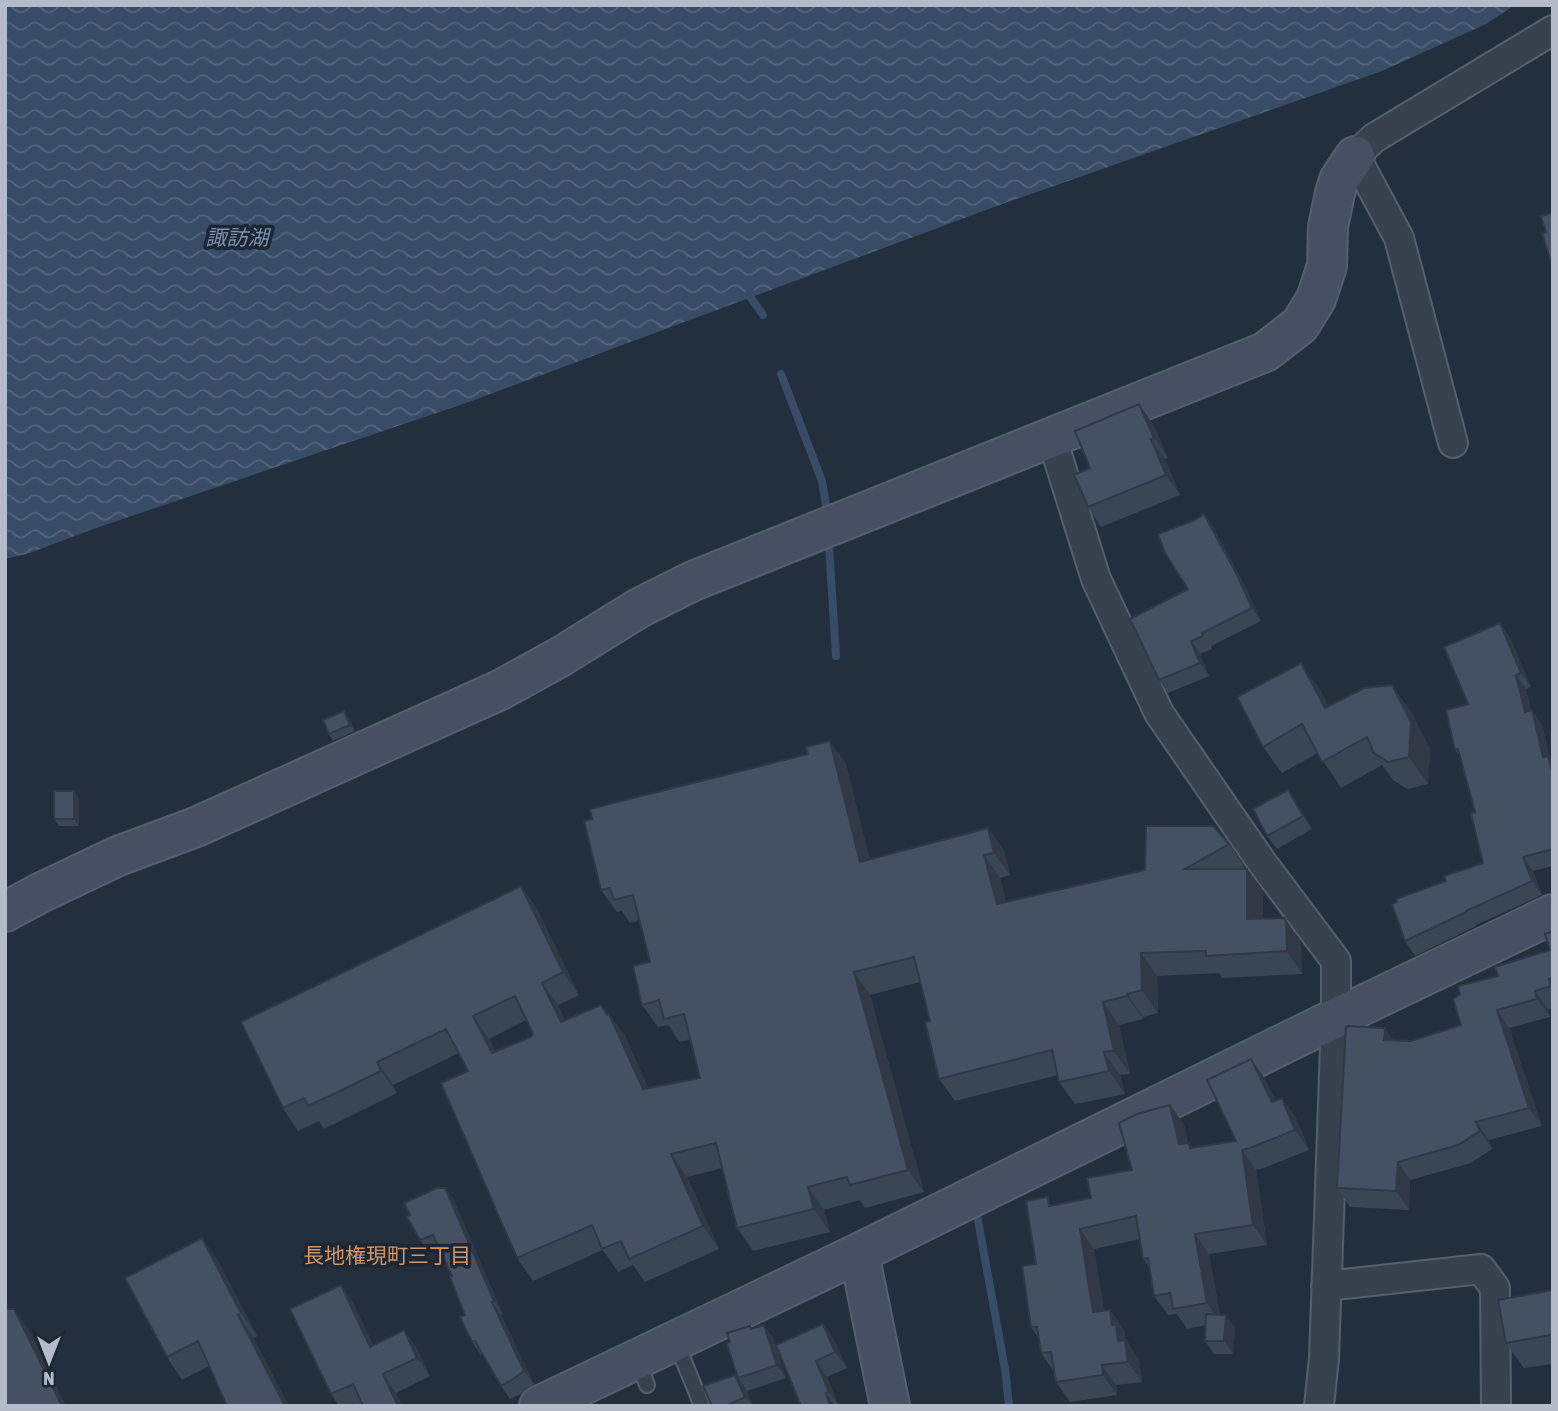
<svg xmlns="http://www.w3.org/2000/svg" width="1558" height="1411" viewBox="0 0 1558 1411" font-family="'Asap Condensed','Noto Sans JP',sans-serif">
<style>
.water{fill:url(#water-waves)}
.lines{fill:none;stroke-linecap:round;stroke-linejoin:round}
.stream{stroke:#394c67;stroke-width:8}
.lane-casing{stroke:#565f6c;stroke-width:18}
.street-casing{stroke:#565f6c;stroke-width:32}
.secondary-casing{stroke:#565f6c;stroke-width:42}
.lane{stroke:#38414e;stroke-width:14}
.street{stroke:#38414e;stroke-width:28}
.secondary{stroke:#465061;stroke-width:38}
.wall{fill:#3b4654;fill-rule:evenodd}
.shaded-wall{fill:#303945}
.building{fill:#455162;stroke:#303945;stroke-width:2;fill-rule:evenodd}
.labels{text-anchor:middle;dominant-baseline:central;stroke-width:7;stroke-linejoin:round;paint-order:stroke}
.water-label{font-size:21px;font-style:italic;fill:#7c92b1;stroke:#1d2633}
.neighbourhood-label{font-size:21px;fill:#d59563;stroke:#1d2633}
</style>
<defs>
<pattern id="water-waves" width="16" height="10" patternUnits="userSpaceOnUse" patternTransform="scale(1.75)"><rect width="16" height="10" fill="#394c67"/><path d="M0 5q4-4 8 0t8 0" fill="none" stroke="#53647b"/></pattern>
</defs>
<rect width="100%" height="100%" fill="#242f3e"/>
<!-- water -->
<path class="water" d="M5 5H1515L1486 24 1382 71 1005 203 466 403 93 529 30 553 5 559Z"/>
<g class="lines">
<!-- stream -->
<path class="stream" d="M749 287 751 298 763 315
M781 374 822 481 826 505
M829 545 836 656
M977 1215 1005 1369 1009 1406"/>
<!-- lane casing -->
<g class="lane-casing">
<path id="lane" d="M676 1342 702 1406
M638 1360 647 1385"/>
</g>
<!-- street casing -->
<g class="street-casing">
<path id="street" d="M1453 443 1399 238 1355 156 1374 138 1553 30
M1055 448 1096 579 1159 713 1261 861 1336 961V1018L1324 1358 1319 1406
M1326 1286 1481 1269 1495 1288 1496 1406"/>
</g>
<!-- secondary casing -->
<g class="secondary-casing">
<path id="secondary" d="M5 912 40 893 118 856 196 827 500 690 560 657 639 608 693 581 1265 352 1300 325 1316 299 1327 266 1328 227 1335 193 1339 180 1355 156
M859 1253 890 1406
M539 1406 859 1253 1336 1018 1553 914"/>
</g>
<!-- lane -->
<use href="#lane" class="lane"/>
<!-- street -->
<use href="#street" class="street"/>
<!-- secondary -->
<use href="#secondary" class="secondary"/>
</g>
<!-- wall -->
<path class="wall" d="M1153 424 1168 458 1165 459 1180 495 1101 527 1088 507 1090 468Z
M1213 527 1247 590 1261 621 1211 646 1212 649 1200 654 1209 676 1168 693 1159 680 1188 589Z
M1510 638 1531 687 1526 689 1531 711 1542 725 1550 759 1553 763V866L1533 871 1542 895 1476 925V926L1415 956 1405 941 1446 881 1483 863 1475 812 1460 756 1455 750 1468 704Z
M1392 685 1411 712 1430 749 1428 784 1407 789 1393 780 1382 765 1341 788 1318 753 1282 773 1263 747 1320 690 1328 706Z
M348 717 355 731 333 741 329 734Z
M846 764 869 859 988 828 1004 851 1010 875 1000 878 1006 902 1145 870 1229 844 1245 867 1241 869H1247L1263 892V919L1301 943 1302 974 1222 978 1219 973 1157 976 1158 1013 1143 1017V1019L1119 1025 1130 1074 1120 1075 1125 1094 1075 1104 1059 1082 1058 1075 955 1101 939 1079 930 1021 920 982 870 995 924 1192 865 1208 860 1200 824 1210 830 1232 753 1251 737 1228 723 1168 687 1177 719 1249 645 1282 633 1265 618 1272 603 1250 533 1281 517 1258 468 1071 459 1053 393 1085 397 1093 324 1129 319 1121 298 1131 283 1108 521 886 537 909 579 995 558 1005 565 1021 601 1005 608 1014H609L625 1036 648 1088 700 1078 691 1039 680 1042 668 1025 658 1027 642 1005 650 962 639 920 630 923 622 911 617 912 601 890ZM526 1020 533 1034 531 1037 496 1052 489 1039Z
M79 798V826H59L54 819Z
M1297 803 1312 829 1277 849 1267 836Z
M1553 931V1008L1548 1009 1550 1017 1509 1028 1542 1126 1489 1140 1492 1149 1471 1163 1410 1180 1409 1210 1350 1207 1337 1188 1393 1040 1411 1041 1461 1025 1498 976 1550 950Z
M1265 1079 1276 1101 1296 1118 1309 1150 1264 1168 1256 1170 1267 1245 1209 1254 1220 1315H1226L1235 1328 1233 1354H1214L1205 1341V1325L1187 1329 1177 1314 1168 1315 1154 1296 1150 1268 1143 1259 1140 1239 1094 1249 1104 1311 1110 1310 1124 1330 1125 1338 1139 1360 1142 1382 1116 1385 1117 1395 1070 1402 1056 1382 1055 1373 1041 1353 1038 1337 1031 1327 1036 1264 1053 1205 1091 1198 1132 1170 1170 1105 1184 1125 1188 1143 1193 1148 1236 1141Z
M445 1188 454 1201 503 1315H501L534 1384 521 1394 510 1399 501 1386 483 1354 481 1355 472 1342 465 1315 452 1276 440 1249 429 1253 420 1240Z
M202 1238 218 1261 257 1336 209 1366 182 1380 167 1357Z
M341 1285 353 1303 373 1345 404 1330 417 1349 430 1376 396 1393 359 1406H339L331 1394Z
M1553 1290V1364L1524 1368 1506 1343Z
M823 1324 834 1340 847 1368 827 1377 839 1406H801Z
M752 1329 773 1338 786 1378 747 1391 738 1378 730 1342Z
M745 1388 753 1406H712Z"/>
<!-- shaded-wall -->
<path class="shaded-wall" d="M1139 404 1153 424 1168 458 1154 438Z
M1151 439 1165 459 1180 495 1166 475Z
M1204 514 1213 527 1247 590 1261 621 1252 608Z
M1500 623 1510 638 1531 687 1521 673Z
M1191 641 1200 654 1209 676 1200 663Z
M1301 663 1320 690 1344 734 1325 708Z
M1516 675 1526 689 1535 726 1525 712Z
M1392 685 1411 712 1430 749 1428 784 1409 757Z
M1532 710 1542 725 1550 759 1553 763V775L1543 757Z
M344 711 348 717 355 731 350 725Z
M830 741 846 764 876 884 860 862Z
M1288 790 1297 803 1312 829 1303 816Z
M74 791 79 798V826L74 819Z
M988 828 1004 851 1010 875 994 853Z
M984 855 1000 878 1013 927 997 904Z
M1523 857 1533 871 1542 895 1532 881Z
M1247 869 1263 892V942L1247 919Z
M521 886 537 909 579 995 563 972Z
M1286 920 1301 943 1302 974 1287 951Z
M1141 953 1157 976 1158 1013 1142 990Z
M854 972 870 995 924 1192 908 1170Z
M542 983 558 1005 577 1045 561 1022Z
M1535 991 1548 1009 1550 1017 1537 999Z
M1127 994 1143 1017V1019L1127 996Z
M1103 1002 1119 1025 1130 1074 1114 1051Z
M601 1005 613 1021 609 1014 625 1036 659 1112 643 1089Z
M1497 1010 1509 1028 1542 1126 1529 1108Z
M473 1016 489 1039 508 1076 492 1053Z
M1385 1028 1398 1046 1384 1040Z
M1104 1052 1120 1075 1125 1094 1109 1071Z
M1251 1059 1265 1079 1286 1122 1272 1102Z
M377 1062 393 1085 397 1093 381 1071Z
M1282 1098 1296 1118 1309 1150 1295 1130Z
M1170 1105 1184 1125 1193 1164 1179 1144Z
M1476 1122 1489 1140 1492 1149 1480 1131Z
M1242 1150 1256 1170 1267 1245 1253 1225Z
M671 1154 687 1177 719 1249 703 1226Z
M1398 1162 1410 1180 1409 1210 1396 1191Z
M808 1187 824 1210 830 1232 814 1209Z
M445 1188 454 1201 503 1315 494 1301Z
M1080 1229 1094 1249 1107 1332 1093 1312Z
M1195 1234 1209 1254 1221 1322 1207 1303Z
M202 1238 218 1261 257 1336 241 1313Z
M341 1285 353 1303 383 1365 370 1347Z
M492 1302 501 1315 534 1384 524 1371Z
M14 1309 30 1332 66 1406H62Z
M1110 1310 1124 1330 1125 1338 1139 1360 1142 1382 1128 1362 1118 1341 1112 1325Z
M238 1315 254 1338 289 1406H285Z
M1226 1315 1235 1328 1233 1354 1224 1341Z
M823 1324 834 1340 847 1368 835 1352Z
M764 1325 773 1338 786 1378 777 1365Z
M404 1330 417 1349 430 1376 417 1358Z
M816 1361 827 1377 839 1406 829 1392Z
M1102 1365 1116 1385 1117 1395 1103 1375Z
M383 1374 396 1393 402 1406H398Z
M735 1375 745 1388 753 1406 745 1397Z
M826 1393 835 1406H831Z"/>
<!-- building -->
<path class="building" d="M1553 213V258L1550 259 1542 233 1546 232 1541 216Z
M1139 404 1154 438 1151 439 1166 475 1088 507 1074 475 1090 468 1075 431Z
M1204 514 1238 577 1252 608 1202 633 1203 636 1191 641 1200 663 1159 680 1130 619 1188 589 1165 553 1158 534 1195 520Z
M1500 623 1521 673 1516 675 1525 712 1532 710 1543 757 1548 756 1553 775V849L1523 857 1532 881 1466 911V912L1405 941 1392 904 1397 902 1396 899 1446 881 1444 876 1483 863 1471 814 1475 812 1458 749 1455 750 1446 710 1468 704 1444 647Z
M1301 663 1325 708 1364 688 1392 685 1411 722 1409 757 1388 762 1374 753 1367 737 1322 762 1302 724 1263 747 1237 697Z
M344 711 350 725 329 734 323 720Z
M830 741 860 862 988 828 994 853 984 855 997 904 1145 870 1146 826H1213L1229 844 1185 869H1247V919L1284 918 1286 920 1287 951 1206 956V951L1141 953 1142 990 1127 994V996L1103 1002 1114 1051 1104 1052 1109 1071 1059 1082 1052 1050 939 1079 925 1022 930 1021 914 957 854 972 908 1170 850 1185 847 1177 808 1187 814 1209 737 1228 716 1143 671 1154 703 1226 629 1259 621 1241 602 1249 592 1225 517 1258 441 1083 468 1071 446 1029 377 1062 381 1071 342 1090 308 1106 304 1098 283 1108 241 1022 521 886 563 972 542 983 561 1022 601 1005 607 1015 609 1014 643 1089 700 1078 684 1014 664 1019 659 1000 642 1005 633 966 650 962 633 895 614 900 610 888 601 890 584 821 592 819 590 809 808 754 806 747ZM515 996 533 1034 531 1037 492 1053 473 1016Z
M1288 790 1303 816 1267 836 1253 809Z
M54 791H74V819H54Z
M1553 931V978L1549 979 1551 986 1535 991 1537 999 1497 1010 1529 1108 1476 1122 1480 1131 1458 1145 1398 1162 1396 1191 1337 1188 1346 1026 1385 1028 1384 1040 1411 1041 1461 1025 1453 999 1460 994 1458 986 1498 976 1495 967 1550 950 1545 934Z
M1251 1059 1272 1102 1282 1098 1295 1130 1250 1148 1242 1150 1253 1225 1195 1234 1207 1303 1173 1309 1170 1293 1154 1296 1148 1258 1143 1259 1136 1216 1080 1229 1093 1312 1110 1310 1112 1325H1116L1118 1341 1125 1340 1128 1362 1102 1365 1103 1375 1056 1382 1051 1352 1041 1353 1037 1327H1031L1022 1266 1036 1264 1026 1201 1048 1197 1049 1206 1091 1198 1087 1178 1132 1170 1119 1123 1137 1114 1170 1105 1179 1144 1189 1143 1190 1148 1236 1141 1207 1080Z
M437 1188H445L494 1301 492 1302 524 1371 512 1380 501 1386 475 1341 472 1342 460 1317 465 1315 450 1277 452 1276 433 1235 420 1240 407 1217 410 1215 404 1203Z
M202 1238 241 1313 238 1315 285 1406H227L198 1341 167 1357 125 1278Z
M341 1285 370 1347 404 1330 417 1358 383 1374 398 1406H363L353 1384 331 1394 290 1309Z
M1553 1290V1342L1551 1335 1506 1343 1498 1300Z
M5 1309H14L62 1406H5Z
M1206 1314 1226 1315 1224 1341H1205Z
M823 1324 835 1352 816 1361 829 1392 826 1393 830 1405 801 1406 776 1345Z
M764 1325 777 1365 738 1378 727 1344 730 1342 727 1333 750 1326 751 1329Z
M735 1375 745 1397 726 1406H712L703 1386Z"/>
<g class="labels">
<!-- water labels -->
<g class="water-label">
<text x="237" y="237">諏訪湖</text>
</g>
<!-- neighbourhood labels -->
<g class="neighbourhood-label">
<text x="387" y="1255">長地権現町三丁目</text>
</g>
</g>
<!-- border -->
<rect width="1558" height="1411" fill="none" stroke="#b4bcc9" stroke-width="14"/>
<!-- north arrow -->
<g transform="translate(49 1362) rotate(180)" stroke="#1d2633" stroke-width="5" paint-order="stroke">
<path d="M0-5L12 26L0 18L-12 26Z" fill="#b4bcc9"/>
<text y="-10" font-size="19" font-weight="bold" text-anchor="middle" fill="#b4bcc9">N</text>
</g>
</svg>
